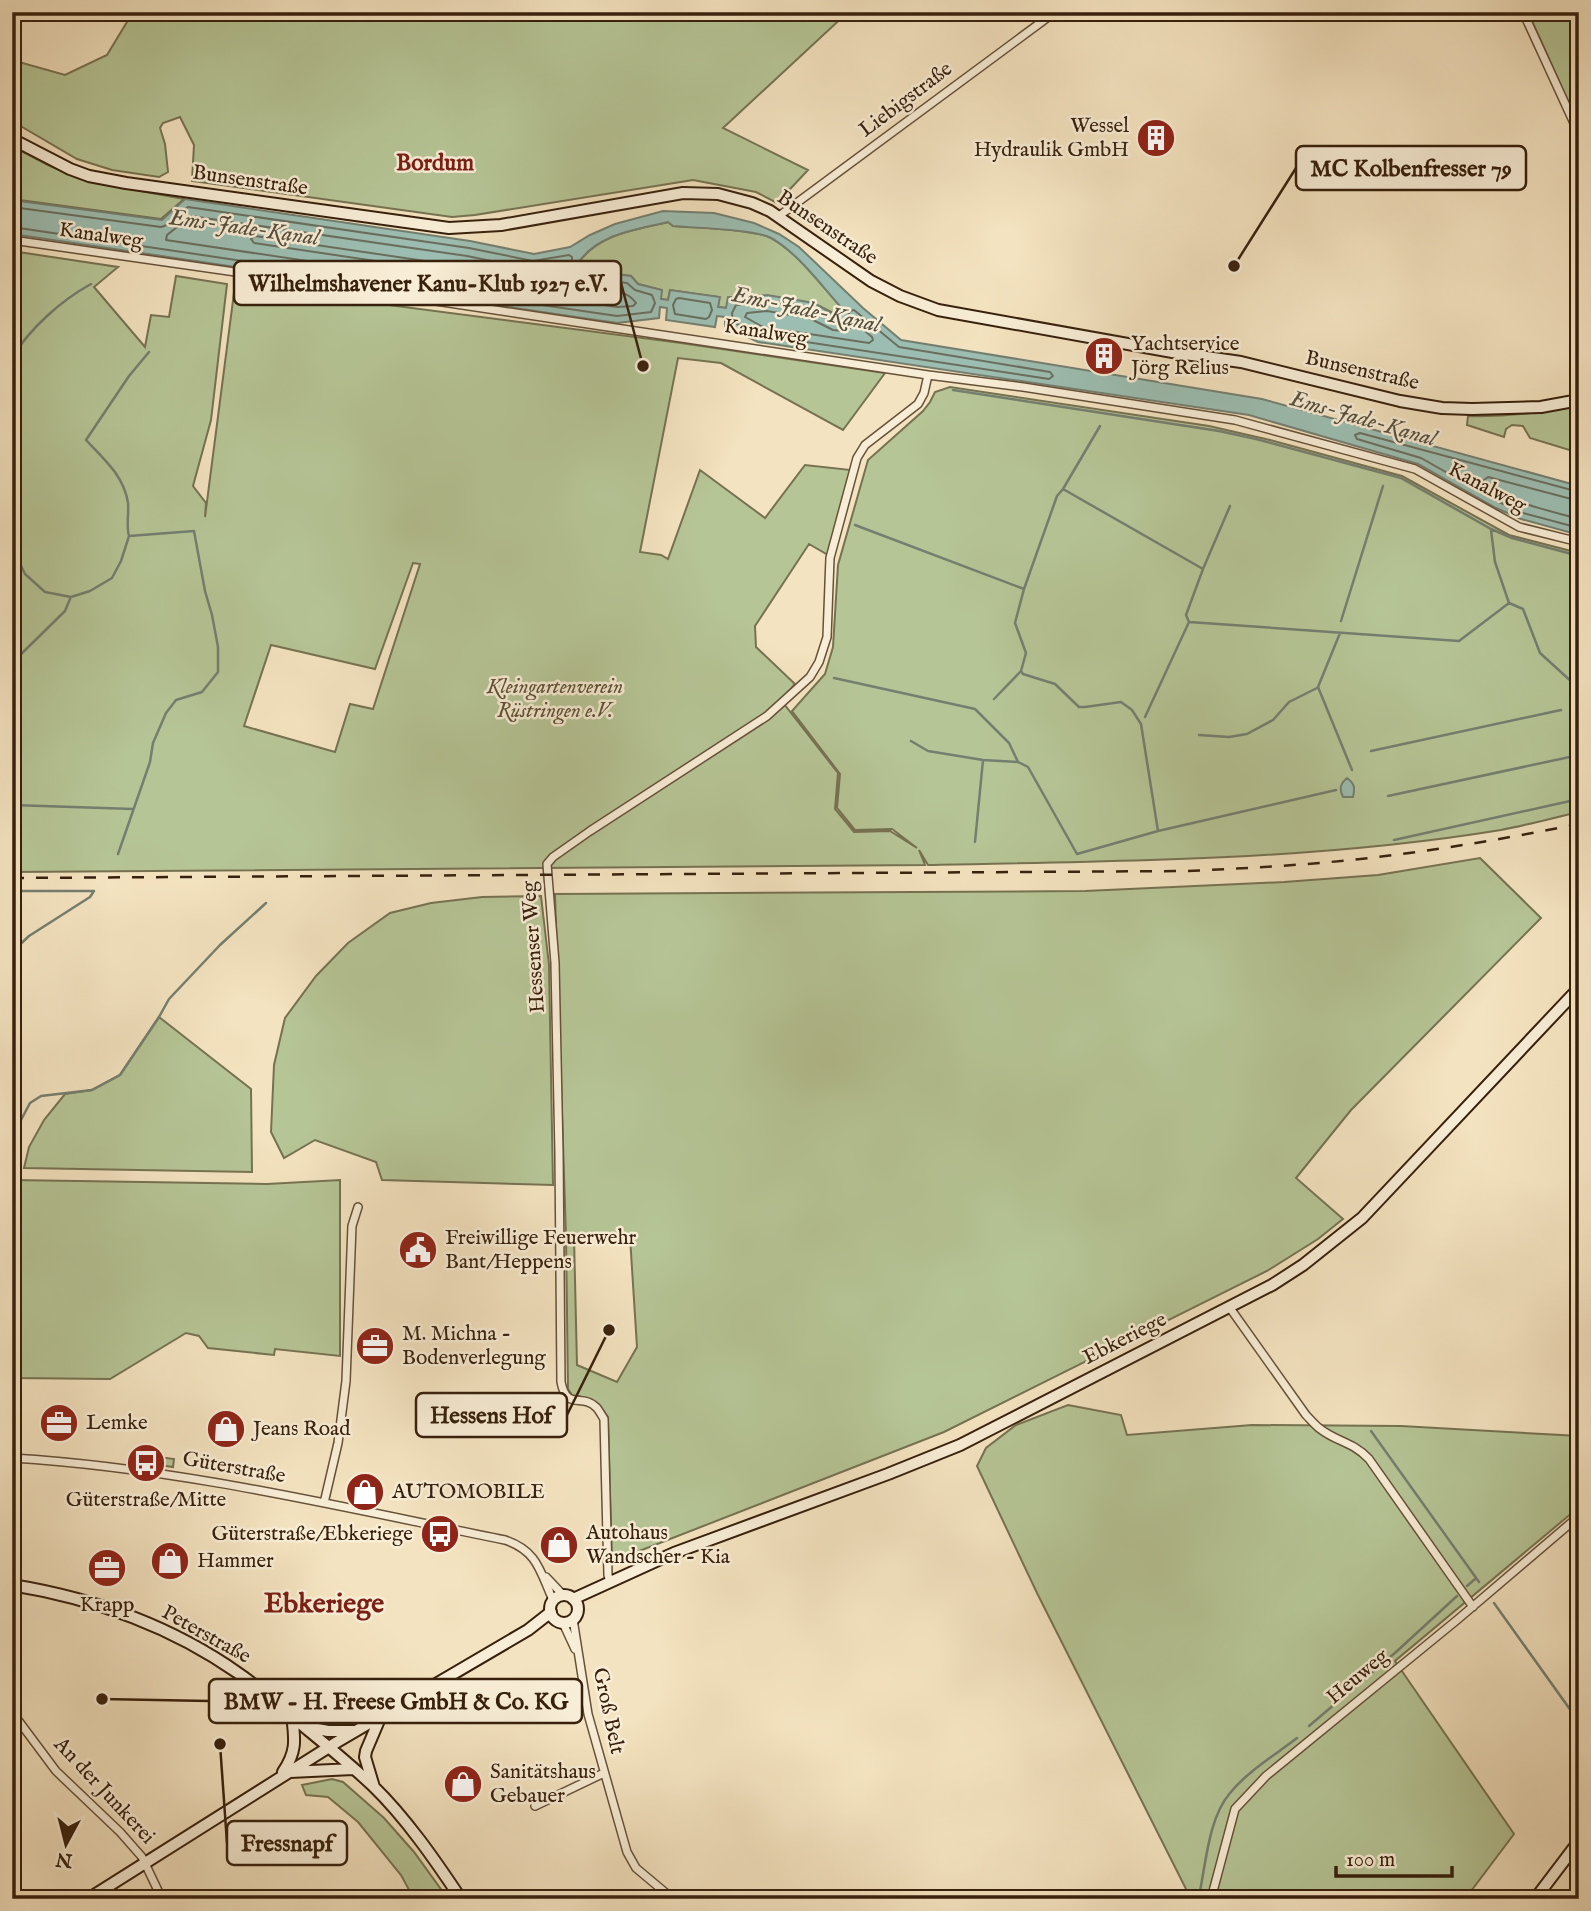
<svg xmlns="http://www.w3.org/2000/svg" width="1591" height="1911" viewBox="0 0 1591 1911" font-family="'IM FELL English',serif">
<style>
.green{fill:#b6c596;stroke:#767251;stroke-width:2;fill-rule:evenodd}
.water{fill:#9cbeb2;stroke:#747f70;stroke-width:2;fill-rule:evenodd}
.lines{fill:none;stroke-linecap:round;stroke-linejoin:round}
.shore{stroke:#6a6f5f;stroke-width:2}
.stream{stroke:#747f70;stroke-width:2.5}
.street-casing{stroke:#665139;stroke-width:10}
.secondary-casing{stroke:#37200c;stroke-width:14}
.street{stroke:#f8edd6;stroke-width:7}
.secondary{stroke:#f8edd6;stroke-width:10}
.rail{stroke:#37200c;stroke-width:2.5;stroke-dasharray:12 12;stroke-linecap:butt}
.labels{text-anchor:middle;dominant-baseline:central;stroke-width:5;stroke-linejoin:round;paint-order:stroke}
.street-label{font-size:21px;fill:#37200c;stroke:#f8edd6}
.poi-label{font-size:21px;fill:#37200c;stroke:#f8edd6;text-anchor:start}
.park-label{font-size:21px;font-style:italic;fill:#5d5235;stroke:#f8edd6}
.neighbourhood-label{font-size:23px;font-weight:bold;fill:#7a1f14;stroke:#f8edd6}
.water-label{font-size:23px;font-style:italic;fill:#554f3e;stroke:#f8edd6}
.district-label{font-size:28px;font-weight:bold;fill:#7a1f14;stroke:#f8edd6}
.leader{fill:none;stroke:#37200c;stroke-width:2.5}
.callout-dot{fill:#37200c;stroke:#f8edd6;stroke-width:2.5}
.callout{fill:#f8edd6;stroke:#37200c;stroke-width:2.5}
.callout-label{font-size:23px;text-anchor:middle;font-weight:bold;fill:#37200c}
</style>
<rect width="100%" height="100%" fill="#f4e3c0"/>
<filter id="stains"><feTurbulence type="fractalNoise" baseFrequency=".00286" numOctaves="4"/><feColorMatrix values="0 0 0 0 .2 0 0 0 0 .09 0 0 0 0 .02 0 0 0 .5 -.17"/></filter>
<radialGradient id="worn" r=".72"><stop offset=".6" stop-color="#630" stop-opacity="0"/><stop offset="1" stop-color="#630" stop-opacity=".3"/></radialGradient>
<!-- green -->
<path class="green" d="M133 12H848L723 128 808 170 777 203 756 192 693 180 475 215 452 217 192 181 194 145 180 117 163 123 160 128 165 144 168 172 159 177 112 170 77 159 12 121V60L65 75 107 55Z
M1528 12H1579V118L1576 119Z
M12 146 48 165 86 181 184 199 161 219 12 199Z
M668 222 673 226C694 228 754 229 771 238 799 254 820 284 841 307L843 311 841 315C830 314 822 305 811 303 784 298 756 298 729 297L727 308 718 307 719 297 670 290 668 300 661 299V290L638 284 631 276 585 270 577 265C597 234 635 230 668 222Z
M12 251 118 267 94 287 145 347 151 315 169 317 176 276 227 284 211 420 193 486 206 503 205 517 235 285 681 343 885 373 843 430 721 363 678 358 640 552 661 555 668 559 700 470 765 518 805 465 851 470 828 555 809 544 755 626 756 647 795 684 781 700 838 773 835 809 854 832 890 831 917 848 892 829 855 830 837 808 840 774 792 711 825 674 833 647 838 565 868 460 923 411 930 402 935 392 950 387 1209 426 1270 440 1402 476 1509 535 1579 553V812C1553 818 1527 825 1501 830 1311 861 1120 861 928 865L919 850 925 865 12 872ZM413 563 420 564 373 709 350 704 335 752 244 726 271 645 375 669Z
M1579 405V453L1530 438 1523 426 1512 425 1506 429 1504 437 1467 425 1468 416C1506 417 1542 413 1579 405Z
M1480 858 1541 918 1351 1110 1296 1178 1343 1219 1318 1239 1267 1271 944 1432 624 1557 612 1565 608 1417C597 1401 591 1398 572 1395L568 1389 566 1237 555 894 1085 891 1284 882 1378 875ZM574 1237H630L637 1347 617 1382 577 1365Z
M541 896 549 965 553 1185 382 1180 376 1162 315 1140 284 1158 271 1132 274 1065 285 1018 316 976 348 943 390 913 431 903 482 897Z
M159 1017 251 1089 252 1172 24 1168 29 1147 44 1120 65 1094 92 1090 120 1075Z
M12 1180 267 1184 340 1180V1356L275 1349 274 1355 208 1348 199 1336 186 1333 110 1379 12 1378Z
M1068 1405 1121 1415 1127 1435 1252 1425 1401 1426 1579 1436V1507L1395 1661 1514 1834 1465 1899H1212L1187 1891 1037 1593 977 1466 986 1448 1016 1425Z
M138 1454 174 1459 173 1467 138 1462Z
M332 1779 343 1782 384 1818 414 1852 448 1899H414L401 1875 358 1822 328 1797 306 1795 302 1785Z"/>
<!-- water -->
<path class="water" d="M185 199 470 241 534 254 570 247 590 235 615 224 663 211 714 213 754 223 779 234 799 247 863 308 901 340 1262 399 1579 486V535L1521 519 1496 508 1418 464 1249 415 758 342 725 326V317L717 316 715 327 666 320 667 308 660 307 659 318 617 323 12 234V200L162 220ZM668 222 673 226C694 228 754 229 771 238 798 253 820 284 841 307L843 311 841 315H834L814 303 767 295 746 297H728L726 308 718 307 720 297 670 290 668 300 661 299 662 290 638 284 631 276 585 270 577 265C595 234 636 230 668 222Z
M1347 778C1355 784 1355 788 1353 797H1343C1339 789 1340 784 1347 778Z"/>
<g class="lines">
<!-- shore -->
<path class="shore" d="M12 207 161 227 167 225 188 207 469 248 533 261 569 255 572 257 571 269 583 277 627 283 635 290 652 295 655 303 651 312 617 316 12 227
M191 216 467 256 531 269 559 265C562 270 565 275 569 279 589 294 621 282 636 303L633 306 617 307 166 240 167 235Z
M255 236 466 267 472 268 474 272 470 275 254 243 251 239Z
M679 298 710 303 712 310 709 317 706 319 675 314 673 305 676 299Z
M767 302 812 310 833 321 841 322 846 320 850 311 854 310 899 347 1050 372 1053 376 1049 379 760 335 733 322 732 313 736 305Z
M767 311 809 318 833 330 844 331 857 324 872 337 873 340 869 343 763 327 745 317 747 313Z
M1579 492 1360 433 1355 435 1357 439 1421 458 1499 502 1523 513 1579 528
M1579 501 1488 477 1484 480C1496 500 1555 512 1579 519"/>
<!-- stream -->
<path class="stream" d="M12 357C31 328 60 301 91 284
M953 390 1219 431 1256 439 1401 478 1491 529 1512 538 1579 556
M1063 489 1203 569
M855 525 1024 589
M1491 530 1495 562 1509 603 1523 609 1540 653 1573 683 1572 709 1579 716
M12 547 25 574 45 592 71 597 90 591 112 578 121 561 129 536
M1341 621 1383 486
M1189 622 1459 641 1509 603
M1340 633 1318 687 1352 770
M12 663 65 611 70 599
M1021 671 1023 674 1055 684 1079 707H1085L1121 702 1132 710 1141 724 1158 831
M834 678 975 709 1009 743 1018 762
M994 699 1021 671 1026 653 1015 623 1024 589 1057 496 1063 489 1100 426
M1145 717 1189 622 1186 615 1203 569 1230 506
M1199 735 1229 737 1247 734 1273 720 1289 702 1317 688
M911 741 928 751 983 760 1018 762 1028 767 1077 854 1158 831 1336 790
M1371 751 1561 710
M12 755 14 762 12 771
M1388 796 1579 755
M12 805 133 809
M1394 840 1579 799
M975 842 983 760
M118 854 150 762 153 743 166 713 176 700 202 692 218 672V647L212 615 205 591 194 531 129 536C126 525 129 514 128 503 124 476 104 459 86 440L129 376 149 352
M12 891H94
M12 952 29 936 90 897 94 891
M12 1137 30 1103 41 1096 92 1090 120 1075 159 1017 169 999 220 945 266 903
M1371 1431 1479 1582
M1467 1586 1475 1579
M1494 1603 1579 1722
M1309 1726 1396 1652 1457 1596
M1572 1774 1579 1766
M1199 1896C1206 1864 1208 1819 1230 1793 1248 1771 1275 1755 1297 1738"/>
<!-- street casing -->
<g class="street-casing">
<path id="street" d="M1523 12 1579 134
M779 216 1055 12
M12 240 409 297 928 375 1023 387 1235 420 1415 469 1519 527 1579 542
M1230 1308 1306 1415C1310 1419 1314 1424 1319 1428 1336 1442 1352 1441 1369 1459L1473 1607
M12 1458C179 1468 341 1507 505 1540 538 1551 540 1572 553 1600
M324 1503 338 1443 346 1381 352 1226 358 1207
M546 1577 563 1595
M610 1582 608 1575 604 1419C602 1416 600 1412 597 1408 582 1392 567 1412 561 1382L559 1154 555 963 547 864 553 857 590 831 767 716 810 677 819 662 827 637 830 558 857 458 865 445 918 404 924 393 928 375
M573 1619 588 1714 627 1852 636 1868 673 1899
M563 1623 575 1649
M12 1712 56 1771 120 1832 142 1857 162 1899
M535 1806 604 1773
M1211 1899 1235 1809 1266 1776 1457 1620 1579 1516"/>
</g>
<!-- secondary casing -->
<g class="secondary-casing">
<path id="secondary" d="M12 139 70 169 89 176 126 183 449 228 501 225 683 193 718 194 752 203 770 211 871 281 900 296 938 310 1178 353 1241 362 1400 401 1442 408 1472 409 1541 407 1579 400
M12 1585C92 1598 171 1626 238 1673 263 1690 286 1711 308 1730 330 1748 352 1766 373 1786 406 1818 435 1860 461 1899
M550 1609a14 14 0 1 1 28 0a14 14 0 1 1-28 0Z
M573 1599 674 1553 888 1474 960 1445 1272 1285 1303 1265 1362 1218 1579 988
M307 1727 328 1731H353
M283 1772C297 1751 295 1740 292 1715
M290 1772 353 1769
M374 1787 365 1757 366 1751 380 1718
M88 1899 337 1742 528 1630 551 1612
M1535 1899 1579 1841"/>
</g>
<!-- street -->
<use href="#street" class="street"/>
<!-- secondary -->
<use href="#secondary" class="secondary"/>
<!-- rail -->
<path class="rail" d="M12 878 1188 871C1249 868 1309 865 1369 858 1439 850 1509 838 1579 824"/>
</g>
<!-- icons -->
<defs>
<g id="building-disc" transform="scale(2.0125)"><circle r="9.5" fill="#8f2418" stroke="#f8edd6"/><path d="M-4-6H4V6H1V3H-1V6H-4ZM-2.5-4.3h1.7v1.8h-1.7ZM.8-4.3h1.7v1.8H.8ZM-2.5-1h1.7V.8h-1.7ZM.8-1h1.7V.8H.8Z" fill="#fff"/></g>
<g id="civic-disc" transform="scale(2.0125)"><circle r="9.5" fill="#8f2418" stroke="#f8edd6"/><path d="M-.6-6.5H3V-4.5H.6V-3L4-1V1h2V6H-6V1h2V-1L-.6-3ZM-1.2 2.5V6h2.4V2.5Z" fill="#fff"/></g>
<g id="office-disc" transform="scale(2.0125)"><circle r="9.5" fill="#8f2418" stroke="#f8edd6"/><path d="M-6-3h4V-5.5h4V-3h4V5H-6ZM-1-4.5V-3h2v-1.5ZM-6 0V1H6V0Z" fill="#fff"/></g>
<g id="shop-disc" transform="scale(2.0125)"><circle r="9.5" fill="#8f2418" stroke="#f8edd6"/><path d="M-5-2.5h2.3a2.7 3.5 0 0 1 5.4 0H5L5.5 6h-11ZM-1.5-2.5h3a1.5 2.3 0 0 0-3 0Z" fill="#fff"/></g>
<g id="bus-disc" transform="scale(2.0125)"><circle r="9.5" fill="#8f2418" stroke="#f8edd6"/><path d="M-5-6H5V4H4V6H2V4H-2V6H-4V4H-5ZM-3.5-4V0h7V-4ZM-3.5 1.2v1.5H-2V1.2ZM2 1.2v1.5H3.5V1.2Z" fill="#fff"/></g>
</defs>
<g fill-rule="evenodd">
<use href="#building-disc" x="1156" y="138"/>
<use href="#building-disc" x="1104" y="356"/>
<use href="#civic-disc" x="418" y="1250"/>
<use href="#office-disc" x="375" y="1346"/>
<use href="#office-disc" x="59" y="1423"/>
<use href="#shop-disc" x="226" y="1429"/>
<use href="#bus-disc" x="146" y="1463"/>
<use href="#shop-disc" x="365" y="1492"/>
<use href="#bus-disc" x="440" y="1534"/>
<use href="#shop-disc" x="559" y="1545"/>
<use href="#shop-disc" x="170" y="1561"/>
<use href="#office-disc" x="107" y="1568"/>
<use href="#shop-disc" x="463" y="1784"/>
</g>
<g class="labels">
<!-- street labels -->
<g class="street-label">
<text transform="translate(906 100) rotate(-37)">Liebigstraße</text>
<text transform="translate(250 181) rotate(8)">Bunsenstraße</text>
<text transform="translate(827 228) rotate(34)">Bunsenstraße</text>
<text transform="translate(101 236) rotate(8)">Kanalweg</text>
<text transform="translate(766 333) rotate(9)">Kanalweg</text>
<text transform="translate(1362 371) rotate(13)">Bunsenstraße</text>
<text transform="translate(1487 488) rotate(28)">Kanalweg</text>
<text transform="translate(534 947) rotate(-94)">Hessenser Weg</text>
<text transform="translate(1125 1339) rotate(-27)">Ebkeriege</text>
<text transform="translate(234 1468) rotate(10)">Güterstraße</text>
<text transform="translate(206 1635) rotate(29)">Peterstraße</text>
<text transform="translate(1358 1677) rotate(-40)">Heuweg</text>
<text transform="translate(608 1711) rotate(78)">Groß Belt</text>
<text transform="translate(104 1791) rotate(47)">An der Junkerei</text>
</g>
<!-- poi labels -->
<g class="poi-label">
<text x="1129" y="126" text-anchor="end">Wessel<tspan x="1129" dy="24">Hydraulik GmbH</tspan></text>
<text x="1131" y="344">Yachtservice<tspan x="1131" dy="24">Jörg Relius</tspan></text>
<text x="445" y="1238">Freiwillige Feuerwehr<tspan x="445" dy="24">Bant/Heppens</tspan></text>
<text x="402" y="1334">M. Michna -<tspan x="402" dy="24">Bodenverlegung</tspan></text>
<text x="86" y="1423">Lemke</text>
<text x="253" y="1429">Jeans Road</text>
<text x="392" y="1492">AUTOMOBILE</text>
<text x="146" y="1500" text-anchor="middle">Güterstraße/Mitte</text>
<text x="586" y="1533">Autohaus<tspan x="586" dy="24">Wandscher - Kia</tspan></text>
<text x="413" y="1534" text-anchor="end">Güterstraße/Ebkeriege</text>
<text x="197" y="1561">Hammer</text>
<text x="107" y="1605" text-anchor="middle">Krapp</text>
<text x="490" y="1772">Sanitätshaus<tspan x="490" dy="24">Gebauer</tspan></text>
</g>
<!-- park labels -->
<g class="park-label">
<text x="555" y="687">Kleingartenverein<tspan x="555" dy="24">Rüstringen e.V.</tspan></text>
</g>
<!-- neighbourhood labels -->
<g class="neighbourhood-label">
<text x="435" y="163">Bordum</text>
</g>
<!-- water labels -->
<g class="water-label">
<text transform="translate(244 228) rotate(8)">Ems-Jade-Kanal</text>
<text transform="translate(806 310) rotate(12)">Ems-Jade-Kanal</text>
<text transform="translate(1363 419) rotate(16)">Ems-Jade-Kanal</text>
</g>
<!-- district labels -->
<g class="district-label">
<text x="324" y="1604">Ebkeriege</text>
</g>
</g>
<!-- callouts -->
<path class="leader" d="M1234 266L1296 168M643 366L621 283M609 1330L567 1415M102 1699L209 1701M220 1744L227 1843"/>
<g class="callout-dot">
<circle cx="1234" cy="266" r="7"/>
<circle cx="643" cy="366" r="7"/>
<circle cx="609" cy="1330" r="7"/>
<circle cx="102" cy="1699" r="7"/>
<circle cx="220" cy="1744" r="7"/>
</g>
<g class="callout">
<rect x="1296" y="146" width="230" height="44" rx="7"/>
<rect x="234" y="261" width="387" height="44" rx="7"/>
<rect x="416" y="1393" width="151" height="44" rx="7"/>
<rect x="209" y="1679" width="373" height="44" rx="7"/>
<rect x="227" y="1821" width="120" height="44" rx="7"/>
</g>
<g class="callout-label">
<text x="1411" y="176">MC Kolbenfresser 79</text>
<text x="428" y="291">Wilhelmshavener Kanu-Klub 1927 e.V.</text>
<text x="491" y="1423">Hessens Hof</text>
<text x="396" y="1709">BMW - H. Freese GmbH &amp; Co. KG</text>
<text x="287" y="1851">Fressnapf</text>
</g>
<!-- margin -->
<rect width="1591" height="1911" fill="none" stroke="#f4e3c0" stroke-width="42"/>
<rect x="14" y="14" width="1563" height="1883" fill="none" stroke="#37200c" stroke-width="3.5"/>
<rect x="21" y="21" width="1549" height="1869" fill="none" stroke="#37200c" stroke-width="2"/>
<!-- north arrow -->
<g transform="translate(66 1844) rotate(187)" stroke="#f8edd6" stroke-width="5" paint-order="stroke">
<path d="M0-5L12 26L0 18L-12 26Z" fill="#37200c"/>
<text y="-10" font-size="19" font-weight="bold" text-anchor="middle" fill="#37200c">N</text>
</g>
<!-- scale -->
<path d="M1336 1866v10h116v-10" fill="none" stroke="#37200c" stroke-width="3.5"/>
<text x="1346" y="1866" font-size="21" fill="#37200c" stroke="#f8edd6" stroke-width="5" paint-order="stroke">100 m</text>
<rect width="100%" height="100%" filter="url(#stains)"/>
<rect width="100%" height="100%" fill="url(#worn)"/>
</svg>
